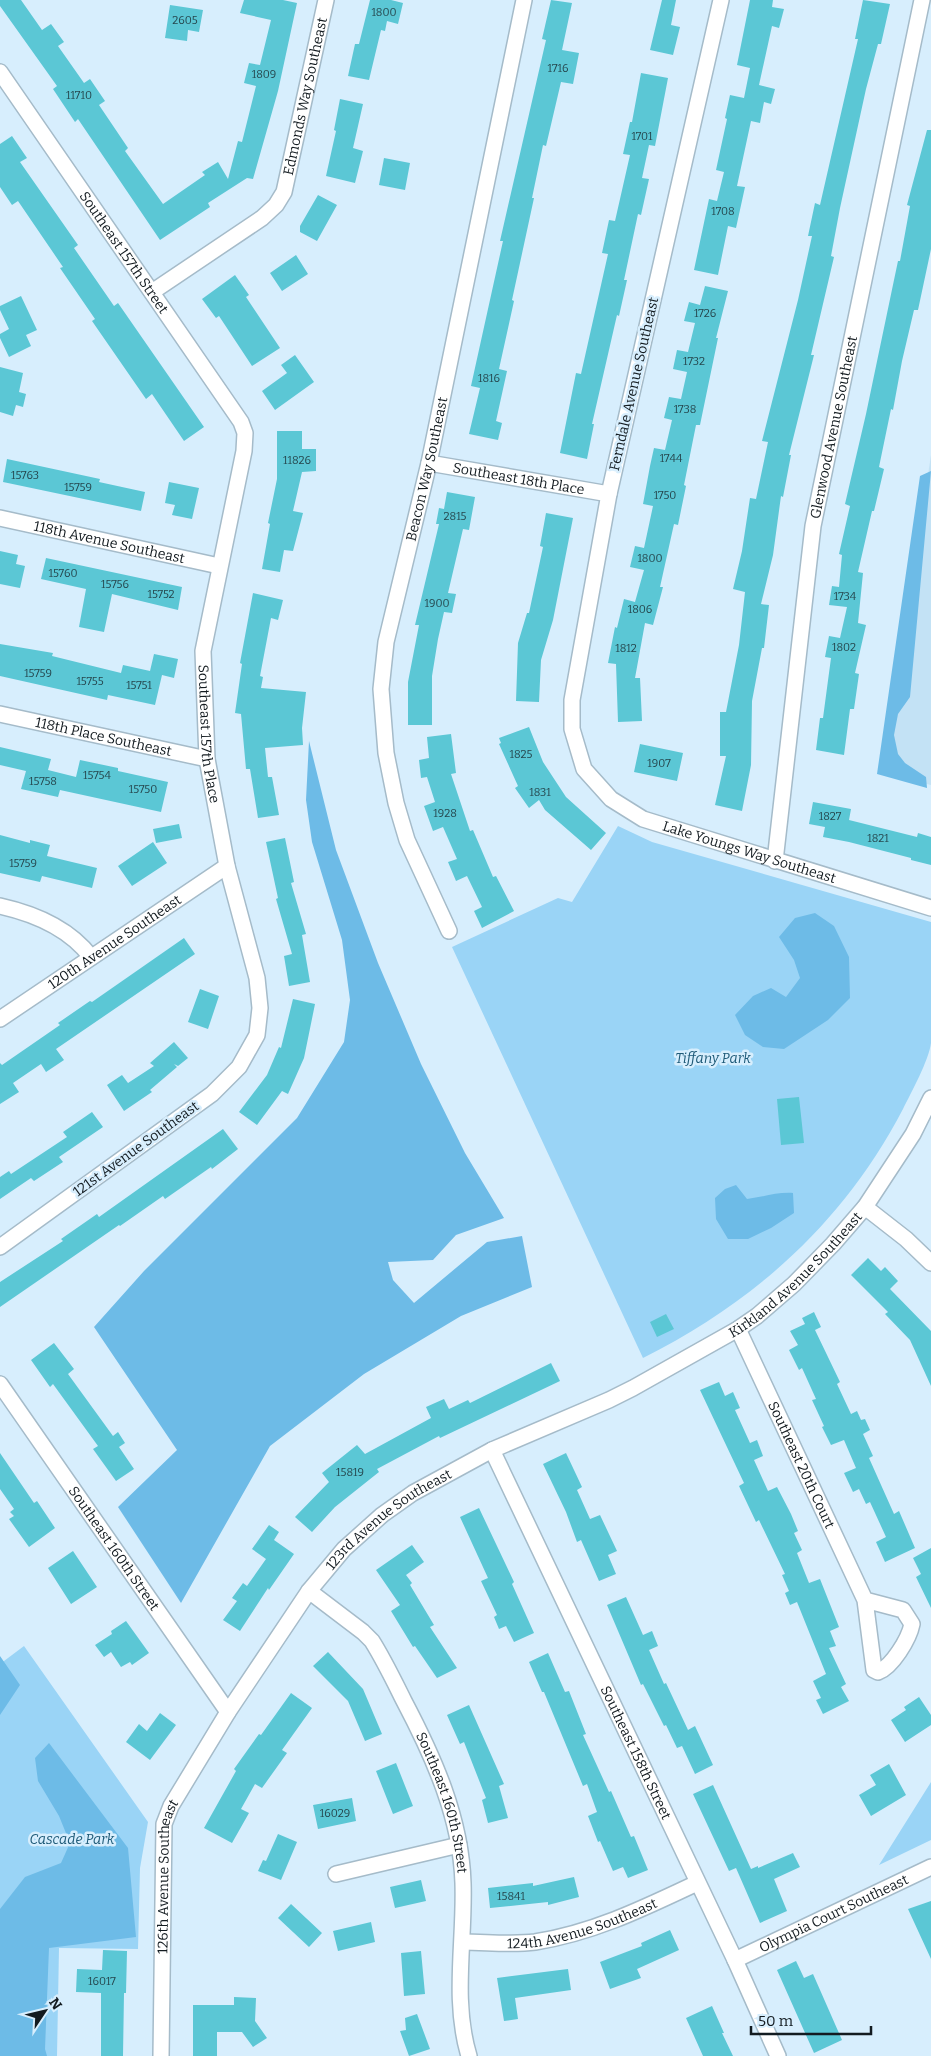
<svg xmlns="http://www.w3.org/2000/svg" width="931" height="2056" viewBox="0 0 931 2056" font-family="Bitter,serif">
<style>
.built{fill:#c3e2f5}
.green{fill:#9ad4f6}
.forest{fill:#6dbbe7}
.building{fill:#5bc7d5}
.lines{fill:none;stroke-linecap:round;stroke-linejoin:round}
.street-casing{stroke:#a5bbc9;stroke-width:18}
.street{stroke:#fff;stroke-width:15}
.labels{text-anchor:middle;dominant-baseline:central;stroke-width:5;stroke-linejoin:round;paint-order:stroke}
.number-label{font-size:11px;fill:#25464d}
.street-label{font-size:14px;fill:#131b20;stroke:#d7eefd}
.park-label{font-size:14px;font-style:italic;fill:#1e5a78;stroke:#d7eefd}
</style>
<rect width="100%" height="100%" fill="#d7eefd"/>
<!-- built -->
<path class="built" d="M931 455V785L883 774Z"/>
<!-- green -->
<path class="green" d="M618 826 652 842 931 922C931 950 931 977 931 1005 931 1018 931 1031 931 1043 929 1060 911 1093 903 1109 844 1222 756 1301 643 1358L452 947 558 898 572 902Z
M24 1646 148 1822 140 1868 138 1949 59 1948 57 2056H0V1664Z
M931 1782V1840L879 1865Z"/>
<!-- forest -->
<path class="forest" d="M931 471 910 697 898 714 894 735 898 754 905 763 926 777 927 788 877 774 920 476Z
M309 741 336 850 378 963 421 1064 465 1153 504 1218 456 1235 433 1260 388 1262 393 1280 414 1303 487 1242 522 1236 532 1287 461 1316 364 1374 270 1446 181 1603 118 1507 177 1450 94 1327 144 1271 297 1118 344 1042 350 1000 342 940 312 842 306 800Z
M815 913 834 926 849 957 850 998 828 1020 784 1049 763 1047 745 1035 735 1015 753 996 771 988 786 997 800 978 794 960 779 937 795 918Z
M736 1185 747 1199C763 1197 777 1192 793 1193L794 1213 771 1228 748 1239H728L716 1219 715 1198 725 1189Z
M0 1656 20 1685 0 1715Z
M49 1743 128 1848 136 1937 49 1948 45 2049 47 2056H0V1909L25 1877 61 1863 70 1843 59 1816 38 1781 35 1758Z"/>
<!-- building -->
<path class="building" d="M0 0H21L42 30 51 24 64 42 58 46 84 83 90 79 105 101 99 105 128 148 125 151 163 204 205 175 202 172 218 162 228 179 238 141 242 142 256 86 244 83 249 63 260 65 271 20 240 13 244 0H283L297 3 278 91 253 179 247 178 208 203 210 207 160 240 78 119 75 122 53 89 57 86 0 6Z
M370 0H391L403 3 398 24 387 21 385 31 381 30 369 80 348 76 355 44H359Z
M551 0 572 3 562 50 579 53 573 84 561 82 546 146 543 145 532 198H534L512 300 514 301 499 369 507 371 496 421 502 423 498 440 469 434 480 388 471 386 503 241H500L511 193 546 40 542 39Z
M662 0H676L671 25 680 27 673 55 650 50Z
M750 0H773L772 7 784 9 779 28 772 26 759 85 775 89 771 104 764 102 760 123 751 121 737 186 745 187 736 228 728 226 718 275 694 270 709 199 717 201 724 172 716 170 727 119 725 118 730 95 744 98 750 68 737 65Z
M863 0 890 4 881 44H878L866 89 840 208 831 256 834 257 811 355H814L789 455H791L783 497 781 496 773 555 761 604 769 605 764 648H762L752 701 751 765 742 811 715 805 726 756H720V712H726L739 645 745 592 733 589 742 551 750 498 756 499 768 442 762 441 798 300 812 236H808L815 203 820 205 858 39H855Z
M170 5 203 10 199 32 188 30 187 41 165 38Z
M641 73 668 78 655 146 649 145 642 178 649 179 641 215 638 214 624 280H627L619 316 617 315 592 424H594L587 459 560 453 576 373 581 374 608 254 602 253 609 220 615 221 630 155 623 154 630 122H632Z
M340 99 363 104 353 148 363 151 355 183 326 176 336 131 334 130Z
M927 130H931V249L918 310H914L902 361 893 410 891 409 879 467 884 469 874 511H872L858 572 863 573 858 623 866 625 855 673 859 674 854 709H850L844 755 816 750 820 718H823L831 658 825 657 829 636 840 638 847 607 829 605 832 586 839 587 842 555 839 554 850 506 845 504 866 414 894 280 898 261H900L910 206 907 205Z
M12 136 27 158 20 162 78 245 74 248 114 306 118 303 204 427 184 441 152 394 146 399 92 321 95 319 60 268 63 267 18 201 12 205 0 187V144Z
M384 158 410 163 405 190 379 185Z
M318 195 337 205 317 241 300 232V226Z
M296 255 308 274 282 291 270 273Z
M235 275 249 295 246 297 280 348 252 366 219 316 216 318 202 299Z
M705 286 728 291 716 338H718L700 425H696L684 485 686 486 678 525 674 524 660 587H663L653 625 645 623 635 678H640L642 721 618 722 616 664 608 663 615 627 617 628 624 599 635 602 644 570 630 567 635 546 644 548 653 506 643 504 650 466 654 448 665 450 672 420 664 418 669 397 681 399 687 372 673 369 677 350 688 352 695 323 684 321 689 302 700 305Z
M21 296 37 330 26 335 31 346 9 357 0 338V334L9 329 0 310V306Z
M295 355 314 382 275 410 262 391 287 373 281 365Z
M0 367 23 373 19 392 26 394 23 407 16 405 13 416 0 412Z
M277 431H302V449H316V471L302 472 293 511 303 513 293 551 284 550 280 572 262 569 270 524 268 523 277 479Z
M7 459 100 479 99 482 145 492 141 511 3 482Z
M169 482 199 488 192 519 172 515 175 505 165 503Z
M447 492 475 497 469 530 463 529 448 593 456 594 452 613 444 612 438 639 432 676V725H408V682L419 625H415L439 524H436L439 508 444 509Z
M546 513 573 518 553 620 541 660 539 702 516 701 518 643 527 613H529L543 547 540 546Z
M0 551 18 555 16 564 25 566 20 588 0 584Z
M46 558 182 587 178 610 112 594 104 632 79 627 86 589 41 579Z
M253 593 283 600 278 620 271 618 260 676 263 677 261 688 306 692 302 728 303 745 265 748 268 777H272L279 815 258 818 250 769H246L241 714 235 713 242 664 240 663Z
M0 644 53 653 52 656 121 673 123 665 150 671 154 654 178 659 174 678 162 675 155 705 108 695 107 700 0 676Z
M529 727 543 762 566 797 606 833 591 850 545 810 539 800 529 808 515 788 518 786 499 744 501 743 499 738Z
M451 734 456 773 451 774 470 831 473 830 493 877 496 876 514 911 482 928 474 911 482 907 467 876 456 881 448 862 457 859 443 827 433 831 424 806 435 802 427 777 421 778 419 760 429 758 427 737Z
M640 744 683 753 677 781 634 772Z
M0 747 51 759 48 770 76 777 80 760 118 768V771L168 782 161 812 60 790 58 797 21 789 26 771 0 765Z
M813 802 851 809 849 820 917 837 918 833 931 837V865L911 860V858L849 842 823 837 825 827 809 824Z
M179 824 182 838 156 843 153 829Z
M0 835 30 843V840L50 845 47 856 97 868 92 888 42 876 40 882 0 873Z
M285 838 294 882 291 883 306 934 302 935 310 982 289 986 284 956 292 954 276 899 278 898 266 842Z
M153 842 167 863 132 886 118 866Z
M184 938 195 954 56 1049 64 1060 46 1072 41 1064 13 1083 19 1092 0 1104V1063L2 1065 60 1025 58 1023 90 1001 92 1002Z
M200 989 219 996 208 1029 188 1022Z
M293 999 315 1004 304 1058 288 1094 282 1091 257 1125 239 1112 267 1075 279 1047 281 1048Z
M174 1042 188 1058 178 1066 174 1064 177 1067 150 1090 152 1092 124 1111 107 1085 122 1075 128 1083 154 1066 150 1063Z
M799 1097 804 1143 781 1145 777 1099Z
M92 1112 103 1127 59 1157 63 1162 34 1181 31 1178 0 1199V1177L9 1171 11 1174 67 1137 63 1132Z
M223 1129 238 1149 212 1169 211 1167 165 1199 163 1196 120 1226 119 1225 0 1307V1282L63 1241 61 1239 97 1214 99 1217Z
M868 1258 881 1271 885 1267 898 1281 890 1289 931 1331V1386L910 1340 885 1314 888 1312 851 1275Z
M814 1312 821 1327 815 1330 840 1382 837 1384 851 1414 857 1411 861 1420 865 1419 870 1430 863 1434 873 1456 869 1458 894 1514 899 1511 915 1548 885 1562 876 1542 886 1537 870 1502 866 1504 859 1489 853 1492 844 1473 856 1468 844 1440 831 1445 822 1427 824 1426 812 1400 816 1399 802 1368 799 1370 789 1350 798 1345 790 1331 805 1324 802 1318Z
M666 1314 674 1329 657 1337 650 1322Z
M54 1343 74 1369 68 1374 113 1436 118 1432 125 1443 119 1447 134 1469 116 1481 93 1449 98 1446 53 1384 50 1387 31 1360Z
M551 1363 560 1381 440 1438 439 1436 377 1469 379 1472 335 1507 312 1532 295 1517 329 1482 322 1473 357 1445 365 1454 431 1418 426 1407 444 1399 449 1409 468 1400 470 1403Z
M719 1382 725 1396 733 1392 740 1408 735 1410 750 1443 757 1440 763 1456 754 1460 768 1491 777 1487 791 1514 798 1531 794 1533 802 1550 797 1553 809 1583 820 1579 839 1627 830 1631 836 1646 829 1648 846 1684 841 1687 849 1701 823 1714 816 1700 821 1698 813 1681 826 1674 797 1602 790 1605 785 1593 789 1591 782 1575 785 1574 759 1520 756 1522 739 1486 744 1483 700 1390Z
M0 1453 34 1503 37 1501 55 1528 29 1547 9 1519 14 1516 10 1512 14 1509 0 1489Z
M566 1453 582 1487 577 1490 590 1519 600 1515 617 1551 608 1555 616 1574 599 1581 581 1540 577 1542 566 1512 543 1464Z
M479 1508 514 1582 512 1584 534 1633 514 1642 506 1626 499 1629 494 1617 497 1615 481 1581 488 1578 460 1517Z
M269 1525 279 1532 274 1540 294 1554 269 1590 268 1588 240 1631 223 1620 237 1601 232 1598 243 1583 247 1586 266 1559 252 1549Z
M412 1545 424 1562 406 1575 412 1583 410 1585 434 1625 430 1627 457 1668 437 1678 415 1646 413 1647 391 1611 400 1605 376 1570Z
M931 1548V1608L916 1577 921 1574 913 1558Z
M73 1551 97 1587 71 1604 48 1568Z
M626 1597 643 1635 652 1631 658 1646 649 1650 664 1684 666 1683 688 1730 695 1726 713 1765 695 1774 682 1746 677 1748 666 1725 664 1726 643 1684 641 1685 607 1605Z
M126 1621 149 1653 132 1665 130 1662 121 1667 111 1652 104 1657 95 1645 112 1634 111 1631Z
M328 1652 363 1689 382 1734 365 1741 348 1701 313 1666Z
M548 1653 565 1692 569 1691 586 1734 583 1735 609 1792 611 1791 631 1837 634 1836 648 1870 628 1878 623 1867 613 1871 600 1841 598 1842 588 1816 597 1812 587 1784 583 1786 544 1692H542L529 1662Z
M291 1693 312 1708 282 1750 287 1753 262 1788 255 1784 241 1809 249 1813 232 1843 204 1828 236 1771 234 1769 259 1734 261 1735Z
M919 1697 931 1715V1725L905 1742 891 1720 906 1710 904 1707Z
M469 1705 504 1784 499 1786 508 1818 488 1823 482 1800 486 1798 464 1742 460 1744 447 1715Z
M160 1713 176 1725 150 1760 126 1742 139 1724 147 1731Z
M396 1763 413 1806 393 1814 376 1771Z
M889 1764 906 1795 871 1816 859 1795 876 1785 870 1775Z
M713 1785 751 1869 758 1866V1868L793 1853 800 1867 774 1879 787 1911 760 1923 736 1868 729 1871 693 1794Z
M352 1798 356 1821 318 1829 313 1805Z
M278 1834 297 1842 281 1880 258 1871 263 1860 266 1861Z
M574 1877 579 1897 548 1905V1902L490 1908 488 1888 533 1883V1886Z
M421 1880 426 1901 395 1908 390 1887Z
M931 1901V1959L908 1909Z
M291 1904 322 1933 309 1947 278 1918Z
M371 1922 375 1942 338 1951 333 1931Z
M670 1930 679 1950 637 1969 641 1978 610 1989 600 1962 642 1946 641 1943Z
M103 1950 127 1951 126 1993H124L123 2056H101V1993L76 1992 77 1969 102 1970Z
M421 1951 425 1994 404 1996 401 1953Z
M796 1961 804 1978 813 1974 842 2040 814 2053 777 1970Z
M568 1969 571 1990 515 1998 518 2019 504 2021 497 1978Z
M234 1997 256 1998 255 2021 267 2038 253 2047 242 2032H217V2056H193V2005H234Z
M712 2006 724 2033H722L733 2056H703L686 2018Z
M417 2014 430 2049 409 2056 400 2031 406 2030 405 2018Z"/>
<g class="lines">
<!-- street casing -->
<g class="street-casing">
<g id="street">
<path id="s1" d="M721 0 609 494 572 700V729L584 769 611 799 643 819 931 908"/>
<path id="s2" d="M0 72 241 422 245 433 244 451 203 651 207 759 227 866 257 978 260 1008 257 1035 239 1067 212 1094 0 1247"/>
<path id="s3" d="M152 292 262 218 276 205 284 192 326 0"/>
<path id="s4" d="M429 463 609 494"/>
<path id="s5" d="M0 518 219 566"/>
<path id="s6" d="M0 714 207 759"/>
<path id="s7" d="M775 861 813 526 922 0"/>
<path d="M0 906C36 914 69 928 91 957"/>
<path id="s8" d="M449 931 407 840 396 803 386 753 381 689 386 642 429 463 524 0"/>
<path id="s9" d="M0 1019 227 866"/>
<path d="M865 1207 906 1239 931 1263"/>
<path id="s10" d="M738 1329 865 1600 874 1670 878 1672C892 1667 909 1639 912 1624L903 1610 865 1600"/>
<path id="s11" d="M0 1384 228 1712"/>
<path id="s12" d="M492 1450 735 1960 778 2056"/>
<path id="s13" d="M309 1591 363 1632 372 1641C384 1660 394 1681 404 1701 434 1758 461 1818 463 1883 465 1941 452 2000 469 2056"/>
<path d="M336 1874 459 1845"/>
<path id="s14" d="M463 1942C486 1942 512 1945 535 1942 593 1933 644 1908 697 1883"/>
<path id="s15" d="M735 1960 931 1867"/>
<path id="s16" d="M161 2056 164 1824 171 1806 228 1712 309 1591 344 1549 382 1515 413 1493 492 1450 609 1400 633 1388 738 1329 757 1316 794 1284 833 1244 865 1207 913 1134 931 1098"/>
</g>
</g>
<!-- street -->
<use href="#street" class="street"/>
</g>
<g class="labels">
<!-- number labels -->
<g class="number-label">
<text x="384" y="12">1800</text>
<text x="185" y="20">2605</text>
<text x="558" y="68">1716</text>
<text x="264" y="74">1809</text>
<text x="79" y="95">11710</text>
<text x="642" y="136">1701</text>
<text x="723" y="211">1708</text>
<text x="705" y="313">1726</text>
<text x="694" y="361">1732</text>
<text x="489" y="378">1816</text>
<text x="685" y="409">1738</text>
<text x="671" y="458">1744</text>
<text x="297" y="460">11826</text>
<text x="25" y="475">15763</text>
<text x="78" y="487">15759</text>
<text x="665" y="495">1750</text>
<text x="455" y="516">2815</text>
<text x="650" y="558">1800</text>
<text x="63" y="573">15760</text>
<text x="115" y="584">15756</text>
<text x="161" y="594">15752</text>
<text x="845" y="596">1734</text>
<text x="437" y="603">1900</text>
<text x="640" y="609">1806</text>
<text x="844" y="647">1802</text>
<text x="626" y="648">1812</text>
<text x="38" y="673">15759</text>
<text x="90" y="681">15755</text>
<text x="139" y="685">15751</text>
<text x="521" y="754">1825</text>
<text x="659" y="763">1907</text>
<text x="97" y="775">15754</text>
<text x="43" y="781">15758</text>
<text x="143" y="789">15750</text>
<text x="540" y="792">1831</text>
<text x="445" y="813">1928</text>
<text x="830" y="816">1827</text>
<text x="878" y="838">1821</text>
<text x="23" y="863">15759</text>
<text x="350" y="1472">15819</text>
<text x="335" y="1813">16029</text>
<text x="511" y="1896">15841</text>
<text x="102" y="1981">16017</text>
</g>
<!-- street labels -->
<g class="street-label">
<text stroke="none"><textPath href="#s3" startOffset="265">Edmonds Way Southeast</textPath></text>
<text stroke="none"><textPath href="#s2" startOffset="219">Southeast 157th Street</textPath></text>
<text transform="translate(634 384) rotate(-77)">Ferndale Avenue Southeast</text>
<text stroke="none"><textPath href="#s7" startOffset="438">Glenwood Avenue Southeast</textPath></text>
<text stroke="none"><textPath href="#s8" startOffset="479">Beacon Way Southeast</textPath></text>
<text stroke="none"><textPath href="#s4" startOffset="91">Southeast 18th Place</textPath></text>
<text stroke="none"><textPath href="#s5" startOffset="112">118th Avenue Southeast</textPath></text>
<text stroke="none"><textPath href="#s2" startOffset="742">Southeast 157th Place</textPath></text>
<text stroke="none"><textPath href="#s6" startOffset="106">118th Place Southeast</textPath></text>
<text stroke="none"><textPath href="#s1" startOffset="976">Lake Youngs Way Southeast</textPath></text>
<text stroke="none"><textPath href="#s9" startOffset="138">120th Avenue Southeast</textPath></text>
<text transform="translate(136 1149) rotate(-36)">121st Avenue Southeast</text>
<text stroke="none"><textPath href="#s16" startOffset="1094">Kirkland Avenue Southeast</textPath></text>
<text stroke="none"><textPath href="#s10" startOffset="150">Southeast 20th Court</textPath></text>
<text stroke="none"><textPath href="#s16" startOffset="615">123rd Avenue Southeast</textPath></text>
<text stroke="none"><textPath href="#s11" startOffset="200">Southeast 160th Street</textPath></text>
<text stroke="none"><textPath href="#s12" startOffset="335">Southeast 158th Street</textPath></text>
<text stroke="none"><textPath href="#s13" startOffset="258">Southeast 160th Street</textPath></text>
<text stroke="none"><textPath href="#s16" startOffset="180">126th Avenue Southeast</textPath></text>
<text stroke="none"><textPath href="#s15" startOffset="109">Olympia Court Southeast</textPath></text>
<text stroke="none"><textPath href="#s14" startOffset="122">124th Avenue Southeast</textPath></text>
</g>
<!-- park labels -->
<g class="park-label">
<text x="713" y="1058">Tiffany Park</text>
<text x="72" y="1839">Cascade Park</text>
</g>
</g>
<!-- north arrow -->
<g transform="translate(45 2011) rotate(55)" stroke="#d7eefd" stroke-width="4" paint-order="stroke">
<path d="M0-4L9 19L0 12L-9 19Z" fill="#131b20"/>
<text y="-8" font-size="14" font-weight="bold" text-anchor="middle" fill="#131b20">N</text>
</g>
<!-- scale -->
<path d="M751 2026v8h120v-8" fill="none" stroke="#131b20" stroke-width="2.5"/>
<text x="758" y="2026" font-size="15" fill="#131b20" stroke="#d7eefd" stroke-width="4" paint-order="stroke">50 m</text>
</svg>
